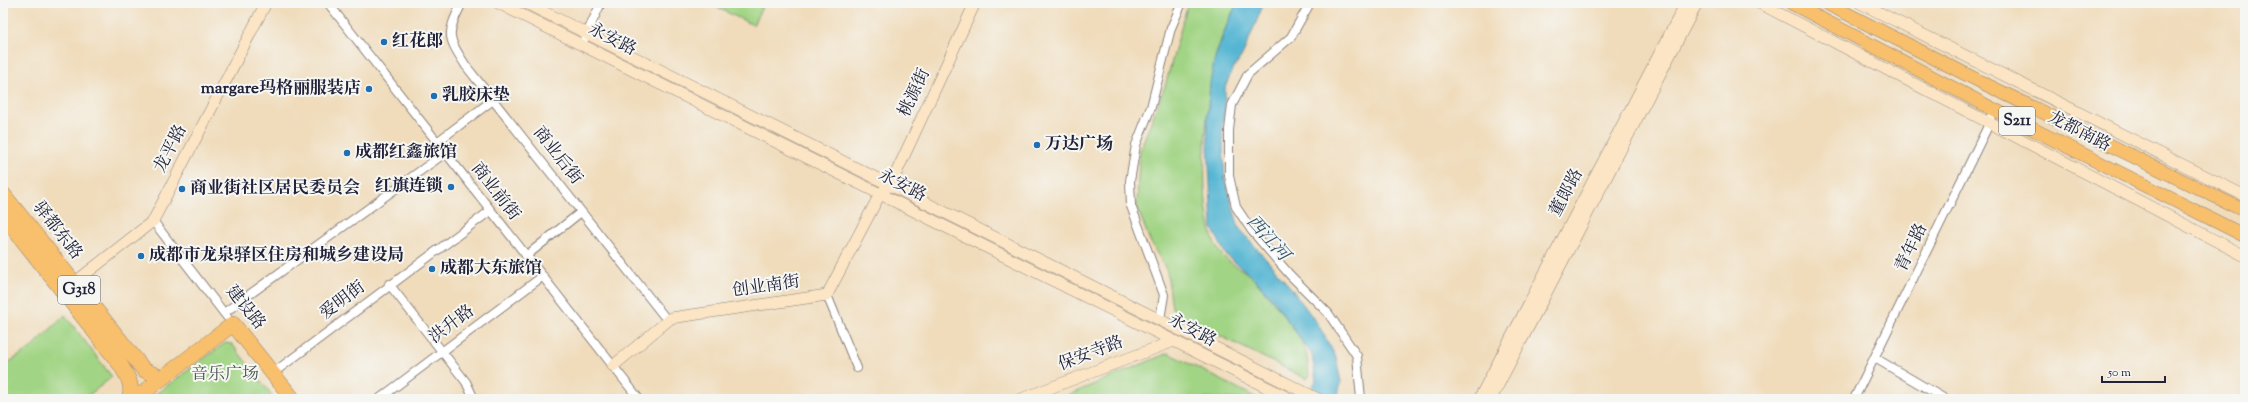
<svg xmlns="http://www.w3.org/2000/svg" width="2248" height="402" viewBox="0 0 2248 402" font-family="'Sorts Mill Goudy','Noto Serif SC',serif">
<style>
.park{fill:#a1d484;stroke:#627b60}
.water{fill:#54b6d3;stroke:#3b6c87}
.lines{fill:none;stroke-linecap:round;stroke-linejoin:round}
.street-casing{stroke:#897f7b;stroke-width:10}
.secondary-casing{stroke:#897f7b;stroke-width:12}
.primary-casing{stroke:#897f7b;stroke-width:14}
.highway-casing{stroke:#897f7b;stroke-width:16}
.street{stroke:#fff;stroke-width:8}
.secondary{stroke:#fce5c4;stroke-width:11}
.primary{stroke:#f8bf6c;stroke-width:13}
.highway{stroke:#f8bf6c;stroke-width:15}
.poi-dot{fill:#1f6fb2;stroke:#f6f6f2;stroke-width:1.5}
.labels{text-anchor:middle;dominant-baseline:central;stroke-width:4;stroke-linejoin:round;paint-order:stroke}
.shield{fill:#f6f6f2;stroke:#626272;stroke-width:1}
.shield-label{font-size:16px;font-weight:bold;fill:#22223b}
.street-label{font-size:17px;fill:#22223b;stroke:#f6f6f2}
.poi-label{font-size:17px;font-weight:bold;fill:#22223b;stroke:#f6f6f2;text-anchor:start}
.park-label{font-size:17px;fill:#485751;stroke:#f6f6f2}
.water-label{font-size:18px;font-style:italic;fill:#345670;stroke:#f6f6f2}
</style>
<rect width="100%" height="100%" fill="#f6f6f2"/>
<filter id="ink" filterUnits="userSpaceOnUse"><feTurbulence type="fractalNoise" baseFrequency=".025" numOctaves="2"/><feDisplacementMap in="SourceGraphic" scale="8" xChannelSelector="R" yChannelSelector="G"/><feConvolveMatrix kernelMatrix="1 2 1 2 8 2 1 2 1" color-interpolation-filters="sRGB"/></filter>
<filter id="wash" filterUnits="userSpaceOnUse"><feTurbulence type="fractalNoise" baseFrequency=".012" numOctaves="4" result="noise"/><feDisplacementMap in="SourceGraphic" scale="16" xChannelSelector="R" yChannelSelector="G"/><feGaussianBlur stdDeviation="0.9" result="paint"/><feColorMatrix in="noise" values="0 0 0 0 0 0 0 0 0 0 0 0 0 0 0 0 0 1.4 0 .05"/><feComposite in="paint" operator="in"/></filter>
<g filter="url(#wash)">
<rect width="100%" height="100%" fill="#f0dcbb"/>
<!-- park -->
<path class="park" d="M708 3H764L753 25Z
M1188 3H1237C1228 21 1220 40 1215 59 1206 100 1194 223 1222 255 1230 264 1241 268 1249 275 1261 285 1296 330 1303 344 1308 354 1308 366 1309 377L1307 379 1178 315 1172 308 1167 271 1150 241 1137 207 1138 178 1140 150 1165 86Z
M65 315 112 377 84 399H3V366L31 348Z
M225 343 232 344 275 399H149Z
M1168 353 1259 399H1059Z"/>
<!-- water -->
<path class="water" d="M1237 3H1264L1243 54 1231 72 1225 88V107L1222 126 1225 180 1239 228 1291 288 1319 326 1336 357 1341 382 1337 399H1304L1316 381 1312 355 1274 301 1254 278 1226 255 1212 228 1207 123 1210 83 1215 58 1227 25Z"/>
</g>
<g filter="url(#ink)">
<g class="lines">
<!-- street casing -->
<g class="street-casing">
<path id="street" d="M328 3 639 399
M462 3C446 35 447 36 466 66L667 320
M1310 3 1291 37 1248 74 1232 105 1229 130V176L1236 207 1252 231 1290 275 1328 313 1357 356 1361 399
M582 44 601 3
M437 142 493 100
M153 221 227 317
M526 256 581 212
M389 284 466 382 474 399
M827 295 857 368
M224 313 445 153
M1160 319 1164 295 1131 206 1130 181 1136 145 1151 107 1171 28 1182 3
M1875 358 1945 399
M273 373 490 211
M379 399 543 276
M1854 399 1989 124 1993 109"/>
</g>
<!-- secondary casing -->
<g class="secondary-casing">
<path id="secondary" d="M498 3 1290 399
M526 3 1318 399
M1759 3 2245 256
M1860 3 2245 196
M74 283 153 221 266 3
M613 366 671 318 827 295 880 194 891 184 975 3
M1021 399 1174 341
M1479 399 1686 3
M1491 399 1697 3"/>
</g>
<!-- primary casing -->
<g class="primary-casing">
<path id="primary" d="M1791 3 1993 109 2245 236
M1826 3 1985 84 2245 211"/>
</g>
<!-- highway casing -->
<g class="highway-casing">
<path id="highway" d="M3 194 144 370 162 378
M3 215 120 364C127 375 134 386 129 399
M135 399 233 324 293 399"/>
</g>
<!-- street -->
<use href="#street" class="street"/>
<!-- secondary -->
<use href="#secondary" class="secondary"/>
<!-- primary -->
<use href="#primary" class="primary"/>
<!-- highway -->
<use href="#highway" class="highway"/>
</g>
</g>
<!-- markers -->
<g class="poi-dot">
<circle cx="384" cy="42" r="4"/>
<circle cx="369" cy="89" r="4"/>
<circle cx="434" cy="96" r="4"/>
<circle cx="1037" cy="145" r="4"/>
<circle cx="347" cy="153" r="4"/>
<circle cx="451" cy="187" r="4"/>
<circle cx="182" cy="189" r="4"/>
<circle cx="141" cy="256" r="4"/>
<circle cx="432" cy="269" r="4"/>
</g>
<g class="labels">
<!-- shield labels -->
<g class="shield">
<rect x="1999" y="107" width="36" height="28" rx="3"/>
<rect x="58" y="276" width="42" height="28" rx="3"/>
</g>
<g class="shield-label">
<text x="2017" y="121">S211</text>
<text x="79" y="290">G318</text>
</g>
<!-- street labels -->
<g class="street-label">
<text transform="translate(612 40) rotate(27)">永安路</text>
<text transform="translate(915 93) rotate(-65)">桃源街</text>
<text transform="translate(2079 132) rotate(27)">龙都南路</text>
<text transform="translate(171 149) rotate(-63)">龙平路</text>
<text transform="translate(557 156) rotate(52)">商业后街</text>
<text transform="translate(902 186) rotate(27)">永安路</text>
<text transform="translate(495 192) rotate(52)">商业前街</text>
<text transform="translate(1567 193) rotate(-62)">董郞路</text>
<text transform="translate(57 231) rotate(52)">驿都东路</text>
<text transform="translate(1912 248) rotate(-64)">青年路</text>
<text transform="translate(766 287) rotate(-8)">创业南街</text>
<text transform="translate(343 301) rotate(-37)">爱明街</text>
<text transform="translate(245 308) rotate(51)">建设路</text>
<text transform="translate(452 325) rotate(-37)">洪升路</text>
<text transform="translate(1192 331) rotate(28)">永安路</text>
<text transform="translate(1091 354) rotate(-21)">保安寺路</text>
</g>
<!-- poi labels -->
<g class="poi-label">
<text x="392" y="42">红花郎</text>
<text x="361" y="89" text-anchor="end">margare玛格丽服装店</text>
<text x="442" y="96">乳胶床垫</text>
<text x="1045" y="145">万达广场</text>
<text x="355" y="153">成都红鑫旅馆</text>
<text x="443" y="187" text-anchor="end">红旗连锁</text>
<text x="190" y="189">商业街社区居民委员会</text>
<text x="149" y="256">成都市龙泉驿区住房和城乡建设局</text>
<text x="440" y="269">成都大东旅馆</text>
</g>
<!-- park labels -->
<g class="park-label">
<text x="225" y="375">音乐广场</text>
</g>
<!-- water labels -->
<g class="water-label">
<text transform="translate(1267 239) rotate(48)">西江河</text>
</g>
</g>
<!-- margin -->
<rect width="2248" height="402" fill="none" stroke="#f6f6f2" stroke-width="16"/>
<!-- scale -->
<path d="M2102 376v6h63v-6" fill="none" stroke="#22223b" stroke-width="2"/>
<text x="2108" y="376" font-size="12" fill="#22223b" stroke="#f6f6f2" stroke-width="3" paint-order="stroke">50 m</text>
</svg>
